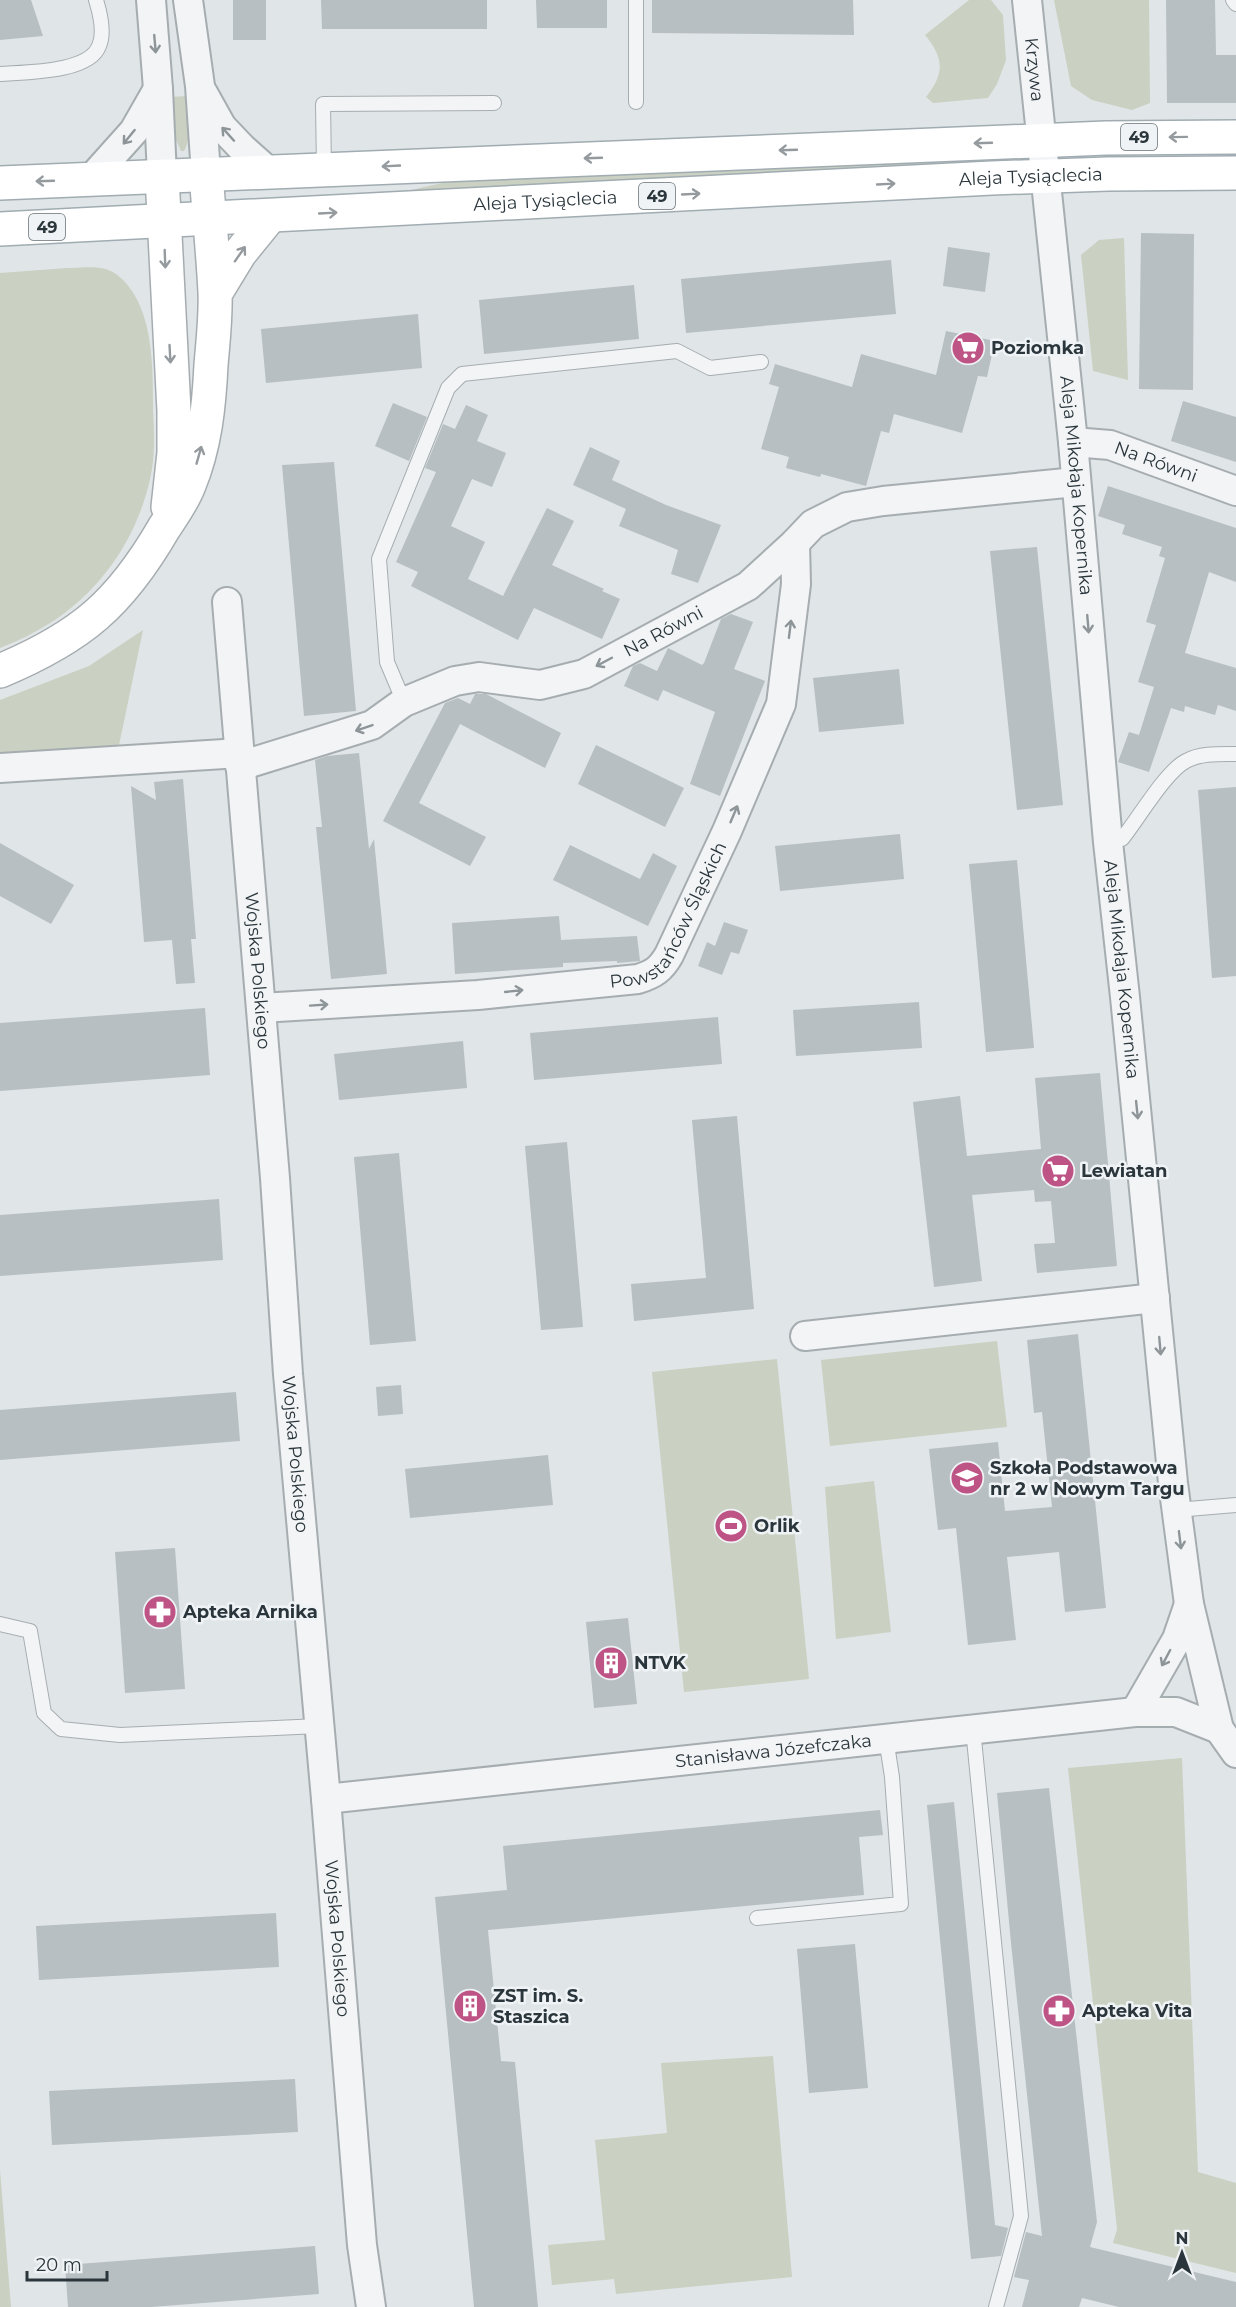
<svg xmlns="http://www.w3.org/2000/svg" width="1236" height="2307" viewBox="0 0 1236 2307" font-family="Montserrat,sans-serif">
<style>
.green{fill:#cad0c2}
.building{fill:#b7bfc3}
.lines{fill:none;stroke-linecap:round;stroke-linejoin:round}
.lane-casing{stroke:#a6adb0;stroke-width:16}
.street-casing{stroke:#a6adb0;stroke-width:32}
.secondary-casing{stroke:#a6adb0;stroke-width:36}
.primary-casing{stroke:#a0acb1;stroke-width:36}
.lane{stroke:#f2f4f6;stroke-width:14}
.street{stroke:#f2f4f6;stroke-width:28}
.secondary{stroke:#fff;stroke-width:33}
.primary{stroke:#fff;stroke-width:33}
.oneway{stroke:#8e9599}
.oneway2{stroke:#949a9e}
.labels{text-anchor:middle;dominant-baseline:central;stroke-width:5;stroke-linejoin:round;paint-order:stroke}
.shield{fill:#eff3f5;stroke:#656f74;stroke-width:1.5}
.shield-label{font-size:16px;font-weight:bold;fill:#2a363c}
.street-label{font-size:18px;fill:#2a363c;stroke:#eff3f5}
.poi-label{font-size:18px;font-weight:bold;fill:#2a363c;stroke:#eff3f5;text-anchor:start}
</style>
<rect width="100%" height="100%" fill="#e0e5e7"/>
<!-- green -->
<path class="green" d="M969 0H991L1003 15 1006 60 997 84 988 98 933 103 926 97C945 73 944 58 925 35Z
M1054 0H1149L1150 103 1132 110 1092 100 1071 86Z
M188 96C189 114 193 135 184 151H181L175 137 168 97Z
M974 156V168L283 203V198L382 194 411 190 456 180Z
M1124 238 1128 380 1093 371 1081 255 1099 240Z
M67 268C82 268 103 264 116 274 154 302 153 367 153 410 154 429 155 449 152 469 147 499 134 532 117 557 87 602 49 629 0 648V273Z
M143 630 118 750 0 758V700L89 666Z
M997 1341 1007 1427 830 1446 821 1360Z
M777 1359 809 1679 684 1692 652 1372Z
M874 1481 891 1632 836 1639 825 1487Z
M1182 1758 1198 2172 1236 2183V2273L1113 2243 1117 2229 1068 1768Z
M773 2056 792 2277 616 2294 614 2279 552 2285 548 2245 605 2240 595 2140 667 2133 661 2063Z
M0 2170 11 2307H0Z"/>
<!-- building -->
<path class="building" d="M0 0H31L43 36 0 40Z
M233 0H266V40H233Z
M321 0H487V29H322Z
M536 0H607V28H537Z
M652 0H853L854 35 652 33Z
M1166 0H1215L1216 55H1236V103H1167Z
M1141 233 1194 234 1193 390 1139 389Z
M948 247 990 253 985 292 943 286Z
M891 260 896 314 686 333 681 279Z
M634 285 639 339 484 354 479 300Z
M418 314 422 368 266 383 261 329Z
M946 331 995 341 987 377 978 376 962 433 894 414 889 433 881 431 866 486 821 474 820 477 786 468 789 457 761 449 779 387 769 384 775 364 852 387 861 354 936 375Z
M1183 401 1236 417V462L1171 441Z
M393 403 427 417 409 461 375 446Z
M466 405 488 415 477 441 506 453 492 487 472 479 451 526 485 542 468 579 503 596 547 508 574 521 552 565 604 589 602 591 620 599 602 639 534 608 518 640 411 586 418 572 396 562 436 472 425 468 443 424 455 429Z
M590 447 620 461 612 480 666 505 721 525 698 583 671 574 678 550 619 526 626 509 573 485Z
M334 462 356 711 304 716 282 465Z
M1108 486 1236 528V582L1209 572 1185 653 1236 668V711L1218 705 1215 715 1185 706 1184 712 1171 708 1149 772 1118 762 1129 732 1139 735 1154 687 1138 682 1156 625 1146 622 1165 558 1159 556 1162 547 1122 534 1125 525 1098 516Z
M1037 547 1063 805 1017 810 990 551Z
M731 614 753 622 734 669 765 681 720 796 690 784 715 712 663 690 658 701 624 686 633 666 640 663 657 671 668 648 702 665 704 663 721 619Z
M899 669 904 724 819 732 813 678Z
M475 694H486L561 733 545 768 460 724 419 803 486 837 470 866 383 821 445 703 458 698 470 704Z
M596 745 684 788 665 827 578 784Z
M359 753 369 849 374 839 387 974 331 979 316 827H322L315 760 327 756Z
M183 779 196 939H191L195 983 176 984 172 940 144 942 131 786 156 800 154 782Z
M1236 787V976L1212 978 1198 790Z
M900 834 904 879 780 891 775 846Z
M0 843 74 885 51 924 0 896Z
M570 845 640 879 653 853 677 866 648 926 553 880Z
M1017 860 1034 1048 986 1052 969 864Z
M559 916 561 940 637 936 640 961 617 963V961L563 963V967L455 974 452 923Z
M724 922 748 930 739 954 731 952 722 975 698 966 707 942 715 946Z
M919 1002 922 1048 796 1056 793 1010Z
M205 1008 210 1075 0 1091V1023Z
M718 1017 722 1064 534 1080 530 1033Z
M463 1041 467 1088 339 1100 334 1054Z
M1100 1073 1117 1266 1037 1273 1034 1244 1055 1243 1051 1201 1035 1202 1034 1190 972 1195 982 1281 934 1287 913 1102 960 1096 967 1156 1041 1149 1035 1078Z
M737 1116 754 1309 634 1321 631 1284 706 1278 692 1120Z
M567 1142 583 1327 541 1330 525 1146Z
M399 1153 416 1341 370 1345 354 1157Z
M219 1199 223 1260 0 1276V1215Z
M1078 1334 1106 1608 1065 1612 1059 1552 1007 1557 1016 1640 968 1645 956 1528 938 1530 929 1449 998 1442 1005 1511 1052 1507 1042 1412 1034 1413 1027 1340Z
M401 1385 403 1414 378 1416 376 1387Z
M236 1392 240 1441 0 1460V1410Z
M548 1455 553 1505 410 1518 405 1469Z
M175 1548 185 1689 125 1693 115 1552Z
M628 1618 637 1704 594 1708 586 1622Z
M1049 1788 1097 2222 1090 2247 1236 2282V2307H1119L1082 2298 1079 2307H1022L1029 2280 1014 2277 1026 2232 1042 2236 1011 1943 997 1793Z
M954 1802 995 2225 1008 2228 1001 2256 971 2259 927 1805Z
M880 1810 883 1835 859 1837 864 1895 488 1930 501 2061 515 2062 538 2307H474L435 1897 507 1890 503 1846Z
M276 1913 279 1967 39 1980 36 1926Z
M855 1944 868 2088 809 2093 797 1949Z
M295 2079 298 2132 52 2145 49 2091Z
M315 2246 319 2294 151 2307H68L65 2265Z"/>
<g class="lines">
<!-- lane casing -->
<g class="lane-casing">
<path id="lane" d="M1233 0 1236 4
M0 74C24 72 89 73 99 46 105 33 100 13 96 0
M636 102V0
M324 169 323 104 494 103
M404 702 387 662 379 559 448 388 462 374 677 351 710 368 761 362
M1108 842 1122 839C1138 819 1166 771 1186 761 1200 753 1220 754 1236 754
M1176 1510 1236 1505
M0 1624 30 1631 44 1713 61 1729 120 1735 319 1726
M973 1729 1021 2216 996 2307
M757 1918 901 1904 892 1777 886 1738"/>
</g>
<!-- street casing -->
<g class="street-casing">
<g id="street">
<path d="M151 0 158 89 162 176"/>
<path d="M188 0 200 86 206 174"/>
<path id="s1" d="M1027 0 1073 442 1108 842 1125 997 1173 1483 1189 1604 1219 1729 1236 1753"/>
<path d="M203 93 222 127 242 148 269 172"/>
<path d="M91 179 134 131 158 89"/>
<path id="s2" d="M1073 442 1110 445 1236 491"/>
<path id="s3" d="M227 602 275 1178 288 1374 326 1799 362 2245 371 2307"/>
<path id="s4" d="M240 766 372 725 404 702 455 681 479 677 540 685 584 674 748 586 795 543 813 524 847 507 883 501 1076 482"/>
<path d="M0 768 240 753"/>
<path id="s5" d="M261 1008 478 995 638 979C654 974 661 969 669 955L727 831 781 704 796 584 795 543"/>
<path d="M805 1336 1155 1298"/>
<path d="M1135 1712 1177 1639 1189 1604"/>
<path id="s6" d="M326 1799 1135 1712H1176L1219 1729"/>
</g>
</g>
<!-- secondary casing -->
<g class="secondary-casing">
<path id="secondary" d="M162 176 174 411V453L168 507
M215 294 240 253 270 216
M0 671C81 637 120 604 164 528 173 514 183 501 189 485 205 446 209 406 211 365 213 341 216 316 215 292 213 253 209 214 206 174"/>
</g>
<!-- primary casing -->
<g class="primary-casing">
<g id="primary">
<path d="M0 183 1106 138 1236 137"/>
<path id="s7" d="M0 229 992 178 1108 174 1236 173"/>
</g>
</g>
<!-- lane -->
<use href="#lane" class="lane"/>
<!-- street -->
<use href="#street" class="street"/>
<!-- secondary -->
<use href="#secondary" class="secondary"/>
<!-- primary -->
<use href="#primary" class="primary"/>
</g>
<!-- one-way arrows -->
<defs><path id="oneway-shaft" d="M-6 0H5M1.5-3L5.5 0L1.5 3" fill="none" stroke-width="1.6" stroke-linecap="round" stroke-linejoin="round" transform="scale(1.5)"/></defs>
<g class="oneway">
<use href="#oneway-shaft" transform="translate(155 44) rotate(85)"/>
<use href="#oneway-shaft" transform="translate(228 134) rotate(-132)"/>
<use href="#oneway-shaft" transform="translate(129 137) rotate(129)"/>
<use href="#oneway-shaft" transform="translate(1088 624) rotate(85)"/>
<use href="#oneway-shaft" transform="translate(790 629) rotate(-83)"/>
<use href="#oneway-shaft" transform="translate(604 662) rotate(152)"/>
<use href="#oneway-shaft" transform="translate(364 728) rotate(161)"/>
<use href="#oneway-shaft" transform="translate(734 814) rotate(-67)"/>
<use href="#oneway-shaft" transform="translate(514 991) rotate(-6)"/>
<use href="#oneway-shaft" transform="translate(319 1005) rotate(-4)"/>
<use href="#oneway-shaft" transform="translate(1137 1110) rotate(84)"/>
<use href="#oneway-shaft" transform="translate(1160 1346) rotate(85)"/>
<use href="#oneway-shaft" transform="translate(1180 1540) rotate(83)"/>
<use href="#oneway-shaft" transform="translate(1166 1658) rotate(118)"/>
</g>
<g class="oneway2">
<use href="#oneway-shaft" transform="translate(1178 137) rotate(179)"/>
<use href="#oneway-shaft" transform="translate(983 143) rotate(178)"/>
<use href="#oneway-shaft" transform="translate(788 150) rotate(178)"/>
<use href="#oneway-shaft" transform="translate(593 158) rotate(178)"/>
<use href="#oneway-shaft" transform="translate(391 166) rotate(177)"/>
<use href="#oneway-shaft" transform="translate(45 181) rotate(178)"/>
<use href="#oneway-shaft" transform="translate(886 184) rotate(-3)"/>
<use href="#oneway-shaft" transform="translate(691 194) rotate(-3)"/>
<use href="#oneway-shaft" transform="translate(328 213) rotate(-3)"/>
<use href="#oneway-shaft" transform="translate(240 254) rotate(-55)"/>
<use href="#oneway-shaft" transform="translate(165 259) rotate(88)"/>
<use href="#oneway-shaft" transform="translate(170 354) rotate(87)"/>
<use href="#oneway-shaft" transform="translate(199 455) rotate(-74)"/>
</g>
<!-- icons -->
<defs>
<g id="supermarket-disc" transform="scale(1.725)"><circle r="9.5" fill="#be5385" stroke="#eff3f5"/><path d="M-6-5.5h2.5l.6 2H6L4.5 2H-2.5L-4.4-4H-6ZM-1.5 3.2a1.3 1.3 0 1 0 .1 0ZM3 3.2a1.3 1.3 0 1 0 .1 0Z" fill="#fff"/></g>
<g id="school-disc" transform="scale(1.725)"><circle r="9.5" fill="#be5385" stroke="#eff3f5"/><path d="M0-5L7-2L0 1L-7-2ZM-4 1L0 2.5L4 1V4Q0 6-4 4Z" fill="#fff"/></g>
<g id="stadium-disc" transform="scale(1.725)"><circle r="9.5" fill="#be5385" stroke="#eff3f5"/><path d="M0-5a6.5 5 0 1 0 0 10a6.5 5 0 1 0 0-10ZM-3.5-1.8h7v3.6h-7Z" fill="#fff"/></g>
<g id="pharmacy-disc" transform="scale(1.725)"><circle r="9.5" fill="#be5385" stroke="#eff3f5"/><path d="M-2-6h4v4h4v4h-4v4h-4v-4h-4v-4h4Z" fill="#fff"/></g>
<g id="building-disc" transform="scale(1.725)"><circle r="9.5" fill="#be5385" stroke="#eff3f5"/><path d="M-4-6H4V6H1V3H-1V6H-4ZM-2.5-4.3h1.7v1.8h-1.7ZM.8-4.3h1.7v1.8H.8ZM-2.5-1h1.7V.8h-1.7ZM.8-1h1.7V.8H.8Z" fill="#fff"/></g>
</defs>
<g fill-rule="evenodd">
<use href="#supermarket-disc" x="968" y="348"/>
<use href="#supermarket-disc" x="1058" y="1171"/>
<use href="#school-disc" x="967" y="1478"/>
<use href="#stadium-disc" x="731" y="1526"/>
<use href="#pharmacy-disc" x="160" y="1612"/>
<use href="#building-disc" x="611" y="1663"/>
<use href="#building-disc" x="470" y="2006"/>
<use href="#pharmacy-disc" x="1059" y="2011"/>
</g>
<g class="labels">
<!-- shield labels -->
<g class="shield">
<rect x="1121" y="124" width="36" height="26" rx="4.5"/>
<rect x="639" y="183" width="36" height="26" rx="4.5"/>
<rect x="29" y="214" width="36" height="26" rx="4.5"/>
</g>
<g class="shield-label">
<text x="1139" y="137">49</text>
<text x="657" y="196">49</text>
<text x="47" y="227">49</text>
</g>
<!-- street labels -->
<g class="street-label">
<text stroke="none"><textPath href="#s1" startOffset="70">Krzywa</textPath></text>
<text stroke="none"><textPath href="#s7" startOffset="1032">Aleja Tysiąclecia</textPath></text>
<text stroke="none"><textPath href="#s7" startOffset="546">Aleja Tysiąclecia</textPath></text>
<text stroke="none"><textPath href="#s2" startOffset="86">Na Równi</textPath></text>
<text stroke="none"><textPath href="#s1" startOffset="488">Aleja Mikołaja Kopernika</textPath></text>
<text stroke="none"><textPath href="#s4" startOffset="454">Na Równi</textPath></text>
<text stroke="none"><textPath href="#s5" startOffset="446">Powstańców Śląskich</textPath></text>
<text stroke="none"><textPath href="#s1" startOffset="974">Aleja Mikołaja Kopernika</textPath></text>
<text stroke="none"><textPath href="#s3" startOffset="370">Wojska Polskiego</textPath></text>
<text stroke="none"><textPath href="#s3" startOffset="855">Wojska Polskiego</textPath></text>
<text stroke="none"><textPath href="#s6" startOffset="450">Stanisława Józefczaka</textPath></text>
<text stroke="none"><textPath href="#s3" startOffset="1341">Wojska Polskiego</textPath></text>
</g>
<!-- poi labels -->
<g class="poi-label">
<text x="991" y="348">Poziomka</text>
<text x="1081" y="1171">Lewiatan</text>
<text x="990" y="1468">Szkoła Podstawowa<tspan x="990" dy="21">nr 2 w Nowym Targu</tspan></text>
<text x="754" y="1526">Orlik</text>
<text x="183" y="1612">Apteka Arnika</text>
<text x="634" y="1663">NTVK</text>
<text x="493" y="1996">ZST im. S.<tspan x="493" dy="21">Staszica</tspan></text>
<text x="1082" y="2011">Apteka Vita</text>
</g>
</g>
<!-- north arrow -->
<g transform="translate(1182 2253)" stroke="#eff3f5" stroke-width="4.5" paint-order="stroke">
<path d="M0-4.5L10 22L0 15L-10 22Z" fill="#2a363c"/>
<text y="-9" font-size="16" font-weight="bold" text-anchor="middle" fill="#2a363c">N</text>
</g>
<!-- scale -->
<path d="M27 2271v9h80v-9" fill="none" stroke="#2a363c" stroke-width="3"/>
<text x="36" y="2271" font-size="18" fill="#2a363c" stroke="#eff3f5" stroke-width="4.5" paint-order="stroke">20 m</text>
</svg>
